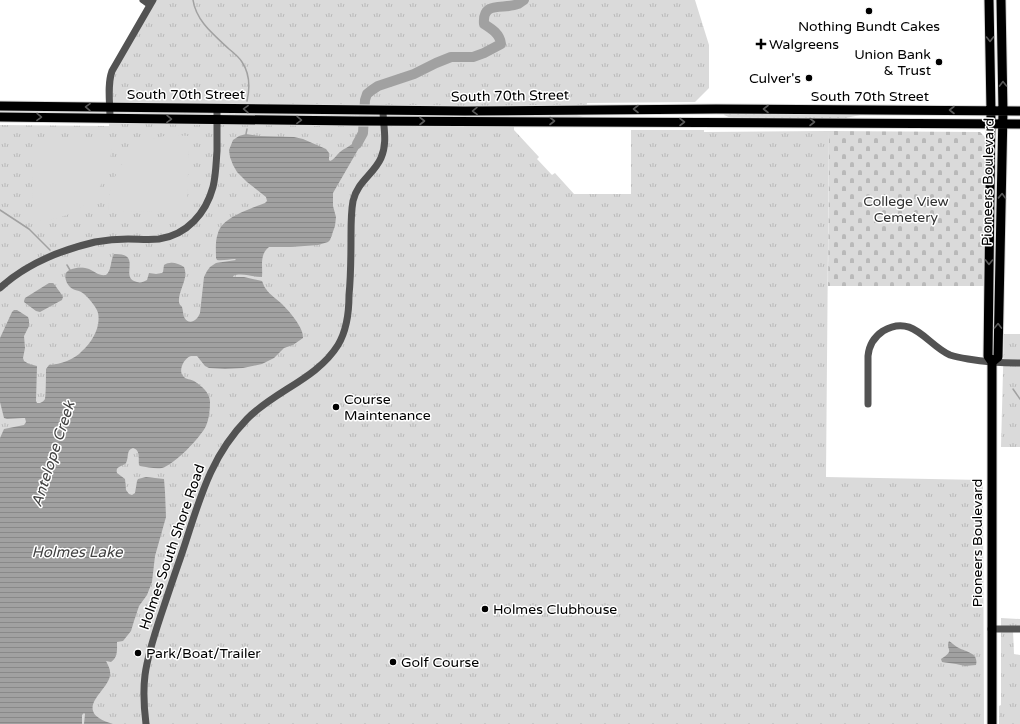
<svg xmlns="http://www.w3.org/2000/svg" width="1020" height="724" viewBox="0 0 1020 724" font-family="'Varela Round',sans-serif">
<style>
.grass{fill:url(#grass-dots)}
.cemetery{fill:url(#cemetery-stones)}
.park{fill:url(#park-tufts)}
.garden{fill:#dadada}
.water{fill:url(#water-rules)}
.lines{fill:none;stroke-linecap:round;stroke-linejoin:round}
.stream{stroke:#a1a1a1;stroke-width:1.5}
.river{stroke:#a1a1a1;stroke-width:10}
.major-casing{stroke:#dbdbdb;stroke-width:11}
.minor{stroke:#535353;stroke-width:7}
.major{stroke:#000;stroke-width:9}
.oneway{stroke:#595959}
.poi-dot{fill:#000;stroke:#fff;stroke-width:1.5}
.labels{text-anchor:middle;dominant-baseline:central;stroke-width:3;stroke-linejoin:round;paint-order:stroke}
.poi-label{font-size:14px;fill:#000;stroke:#fff;text-anchor:start}
.street-label{font-size:14px;fill:#000;stroke:#fff}
.park-label{font-size:14px;fill:#313131;stroke:#fff}
.water-label{font-size:15px;font-style:italic;fill:#424242;stroke:#fff}
</style>
<defs>
<pattern id="grass-dots" width="8" height="8" patternUnits="userSpaceOnUse"><rect width="8" height="8" fill="#dadada"/><path d="M2 2h.1M6 6h.1" fill="none" stroke="#b9b9b9" stroke-width="1.8" stroke-linecap="round"/></pattern>
<pattern id="cemetery-stones" width="16" height="16" patternUnits="userSpaceOnUse"><rect width="16" height="16" fill="#dadada"/><path d="M2 7V4a2 2 0 0 1 4 0v3zM10 15v-3a2 2 0 0 1 4 0v3z" fill="#b9b9b9"/></pattern>
<pattern id="park-tufts" width="24" height="20" patternUnits="userSpaceOnUse"><rect width="24" height="20" fill="#dadada"/><path d="M3 7l-1-3M5 7V3M7 7l1-3M15 17l-1-3M17 17v-4M19 17l1-3" fill="none" stroke="#b9b9b9"/></pattern>
<pattern id="water-rules" width="6" height="5" patternUnits="userSpaceOnUse"><rect width="6" height="5" fill="#a1a1a1"/><path d="M0 2.5h6" fill="none" stroke="#898989"/></pattern>
</defs>
<rect width="100%" height="100%" fill="#fff"/>
<!-- grass -->
<path class="grass" d="M725 113 866 114 840 119 731 118 724 115Z
M573 114 583 117V119L446 116Z"/>
<!-- cemetery -->
<path class="cemetery" d="M829 131 980 132 985 137 984 286H828Z"/>
<!-- park -->
<path class="park" d="M143 0H695L709 45V88L695 102 587 103 586 109 514 110V130L539 157 537 159 552 175 555 173 574 194H631V130H704V132L829 131 826 477 983 480 984 724H0V125L109 126 111 76 150 5Z
M1004 334H1020V447H1001Z
M1001 618 1020 619V629L1013 630 1014 654 1020 655V724H999V706L1001 705Z"/>
<!-- garden -->
<path class="garden" d="M173 135 189 136 187 210 183 212 108 211C108 173 133 137 173 135Z
M36 143H112C110 190 82 221 33 221L32 146Z"/>
<!-- water -->
<path class="water" d="M363 133 364 135 363 141 333 193V206L336 217 335 226 330 240 328 242 318 245 291 247H269C259 255 263 266 262 277 253 277 241 272 233 276V277H244L262 281C263 283 264 287 266 289 270 295 277 299 282 304 289 311 304 328 303 338L293 345 284 348 274 358 262 364 243 368 225 369 209 368 205 366 197 356C196 356 192 356 191 356 184 358 178 370 183 376 186 380 191 379 194 381 202 386 210 393 210 402 210 410 209 419 206 426 200 438 174 465 162 468 155 469 147 467 140 466L139 465C138 459 141 450 133 448 126 450 129 457 126 463 122 467 115 466 117 473L125 479 126 490 129 494 132 495 135 493 137 481 138 479 146 477 164 479 165 492 166 517 155 556 152 582 147 595 139 606 134 621 131 631 123 641 117 642C117 650 118 657 111 662L106 661C108 665 111 670 110 675 109 689 80 705 99 718 103 721 108 722 113 724H84L85 714 84 713 82 715V724H0V438L4 429 24 425 26 422 25 418H23L7 419 4 418 0 402V338L12 312 14 310H17L28 317 29 320V326L24 336 25 348 23 358 24 361 29 364 37 366 36 401 37 403H40C42 402 44 401 45 399 46 396 46 373 46 369L49 365C61 364 74 360 82 351 92 342 101 327 98 313 97 308 88 297 84 294 80 290 74 291 70 287 67 284 64 278 66 273 70 267 83 267 89 269 95 272 99 276 106 275 112 270 110 261 114 254 144 253 118 278 137 282 141 283 143 282 147 280L149 273 156 274 162 273 163 272 164 265C170 261 178 263 184 267 189 279 178 290 179 302 180 306 180 304 182 307 183 310 183 314 184 317 189 326 197 321 200 313L204 277 207 271 210 267 216 263 236 260 235 259C229 259 223 261 217 260L216 258C216 250 215 241 218 233 222 217 250 209 265 203L267 201 266 197 247 182 237 172 233 165 230 157 229 150 233 140 239 136 246 134 260 136 294 137 303 139 326 149 329 153V160L330 161C335 159 336 155 340 152 344 148 350 147 354 142 357 139 358 135 363 133Z
M49 283H53L54 284 62 295 63 297 62 300 40 312 36 311 24 302V301L25 298Z
M949 641C952 643 954 645 957 647 965 652 979 652 976 665L965 666 956 664 942 662 941 659C956 649 945 651 949 641Z"/>
<g class="lines">
<!-- stream -->
<path class="stream" d="M193 0C196 21 214 35 229 49 234 53 239 57 242 62 250 74 250 88 247 101
M246 134 247 129
M0 210 29 229 50 250
M67 265 70 270
M1013 389 1020 399"/>
<!-- river -->
<path class="river" d="M357 144 363 133 365 100 367 94 372 90 378 86 414 74 436 63 451 57H473L484 53 501 44C500 34 492 29 484 24 482 0 504 10 518 4 520 3 522 1 524 0"/>
<!-- major casing -->
<g class="major-casing">
<path id="major" d="M989 0 991 111 988 356 992 362V724
M0 106 465 111 716 109 1020 111
M0 117 355 121 1020 124
M992 362 998 357 1003 111 1001 0"/>
</g>
<!-- minor -->
<path class="minor" d="M143 0 150 5
M110 118C110 103 107 85 112 71L153 0
M0 288C26 264 61 250 95 242 106 240 117 239 128 239 138 239 149 240 159 239 187 235 206 213 213 187 216 175 216 163 217 151 217 137 217 122 217 108
M868 404V356C869 345 874 337 883 331 913 313 927 345 950 355 956 357 962 358 968 359 986 362 1002 363 1020 363
M991 629H1020
M146 724C144 708 143 691 145 675 148 653 155 633 162 612 168 594 174 576 180 559 198 507 207 460 247 419 274 391 317 379 338 345 347 330 349 312 349 295 351 275 351 255 351 236 351 224 351 212 353 201 357 182 374 174 381 158 388 142 383 126 383 110"/>
<!-- major -->
<use href="#major" class="major"/>
</g>
<!-- one-way arrows -->
<defs><path id="oneway-chevron" d="M-2-3.5L2.5 0L-2 3.5" fill="none" stroke-width="1.6" stroke-linecap="round" stroke-linejoin="round"/></defs>
<g class="oneway">
<use href="#oneway-chevron" transform="translate(990 39) rotate(89)"/>
<use href="#oneway-chevron" transform="translate(1003 84) rotate(-91)"/>
<use href="#oneway-chevron" transform="translate(88 107) rotate(-179)"/>
<use href="#oneway-chevron" transform="translate(246 109) rotate(-179)"/>
<use href="#oneway-chevron" transform="translate(636 109) rotate(180)"/>
<use href="#oneway-chevron" transform="translate(766 109) rotate(-180)"/>
<use href="#oneway-chevron" transform="translate(952 110) rotate(-180)"/>
<use href="#oneway-chevron" transform="translate(475 111) rotate(179)"/>
<use href="#oneway-chevron" transform="translate(39 117) rotate(1)"/>
<use href="#oneway-chevron" transform="translate(169 119) rotate(1)"/>
<use href="#oneway-chevron" transform="translate(299 120) rotate(1)"/>
<use href="#oneway-chevron" transform="translate(422 121)"/>
<use href="#oneway-chevron" transform="translate(552 121)"/>
<use href="#oneway-chevron" transform="translate(682 122)"/>
<use href="#oneway-chevron" transform="translate(812 122)"/>
<use href="#oneway-chevron" transform="translate(1002 196) rotate(-88)"/>
<use href="#oneway-chevron" transform="translate(989 262) rotate(91)"/>
<use href="#oneway-chevron" transform="translate(998 326) rotate(-89)"/>
</g>
<!-- markers -->
<g class="poi-dot">
<circle cx="869" cy="11" r="4"/>
<path d="M759 38h4v4h4v4h-4v4h-4v-4h-4v-4h4z"/>
<circle cx="939" cy="62" r="4"/>
<circle cx="809" cy="78" r="4"/>
<circle cx="336" cy="407" r="4"/>
<circle cx="485" cy="609" r="4"/>
<circle cx="138" cy="653" r="4"/>
<circle cx="393" cy="662" r="4"/>
</g>
<g class="labels">
<!-- poi labels -->
<g class="poi-label">
<text x="869" y="26" text-anchor="middle">Nothing Bundt Cakes</text>
<text x="769" y="44">Walgreens</text>
<text x="931" y="54" text-anchor="end">Union Bank<tspan x="931" dy="16">&amp; Trust</tspan></text>
<text x="801" y="78" text-anchor="end">Culver's</text>
<text x="344" y="399">Course<tspan x="344" dy="16">Maintenance</tspan></text>
<text x="493" y="609">Holmes Clubhouse</text>
<text x="146" y="653">Park/Boat/Trailer</text>
<text x="401" y="662">Golf Course</text>
</g>
<!-- street labels -->
<g class="street-label">
<text x="186" y="94">South 70th Street</text>
<text transform="translate(510 96) rotate(-1)">South 70th Street</text>
<text x="870" y="96">South 70th Street</text>
<text transform="translate(988 182) rotate(-89)">Pioneers Boulevard</text>
<text transform="translate(977 543) rotate(-90)">Pioneers Boulevard</text>
<text transform="translate(172 547) rotate(-71)">Holmes South Shore Road</text>
</g>
<!-- park labels -->
<g class="park-label">
<text x="906" y="201">College View<tspan x="906" dy="16">Cemetery</tspan></text>
</g>
<!-- water labels -->
<g class="water-label">
<text transform="translate(53 454) rotate(-72)">Antelope Creek</text>
<text x="77" y="552">Holmes Lake</text>
</g>
</g>
</svg>
